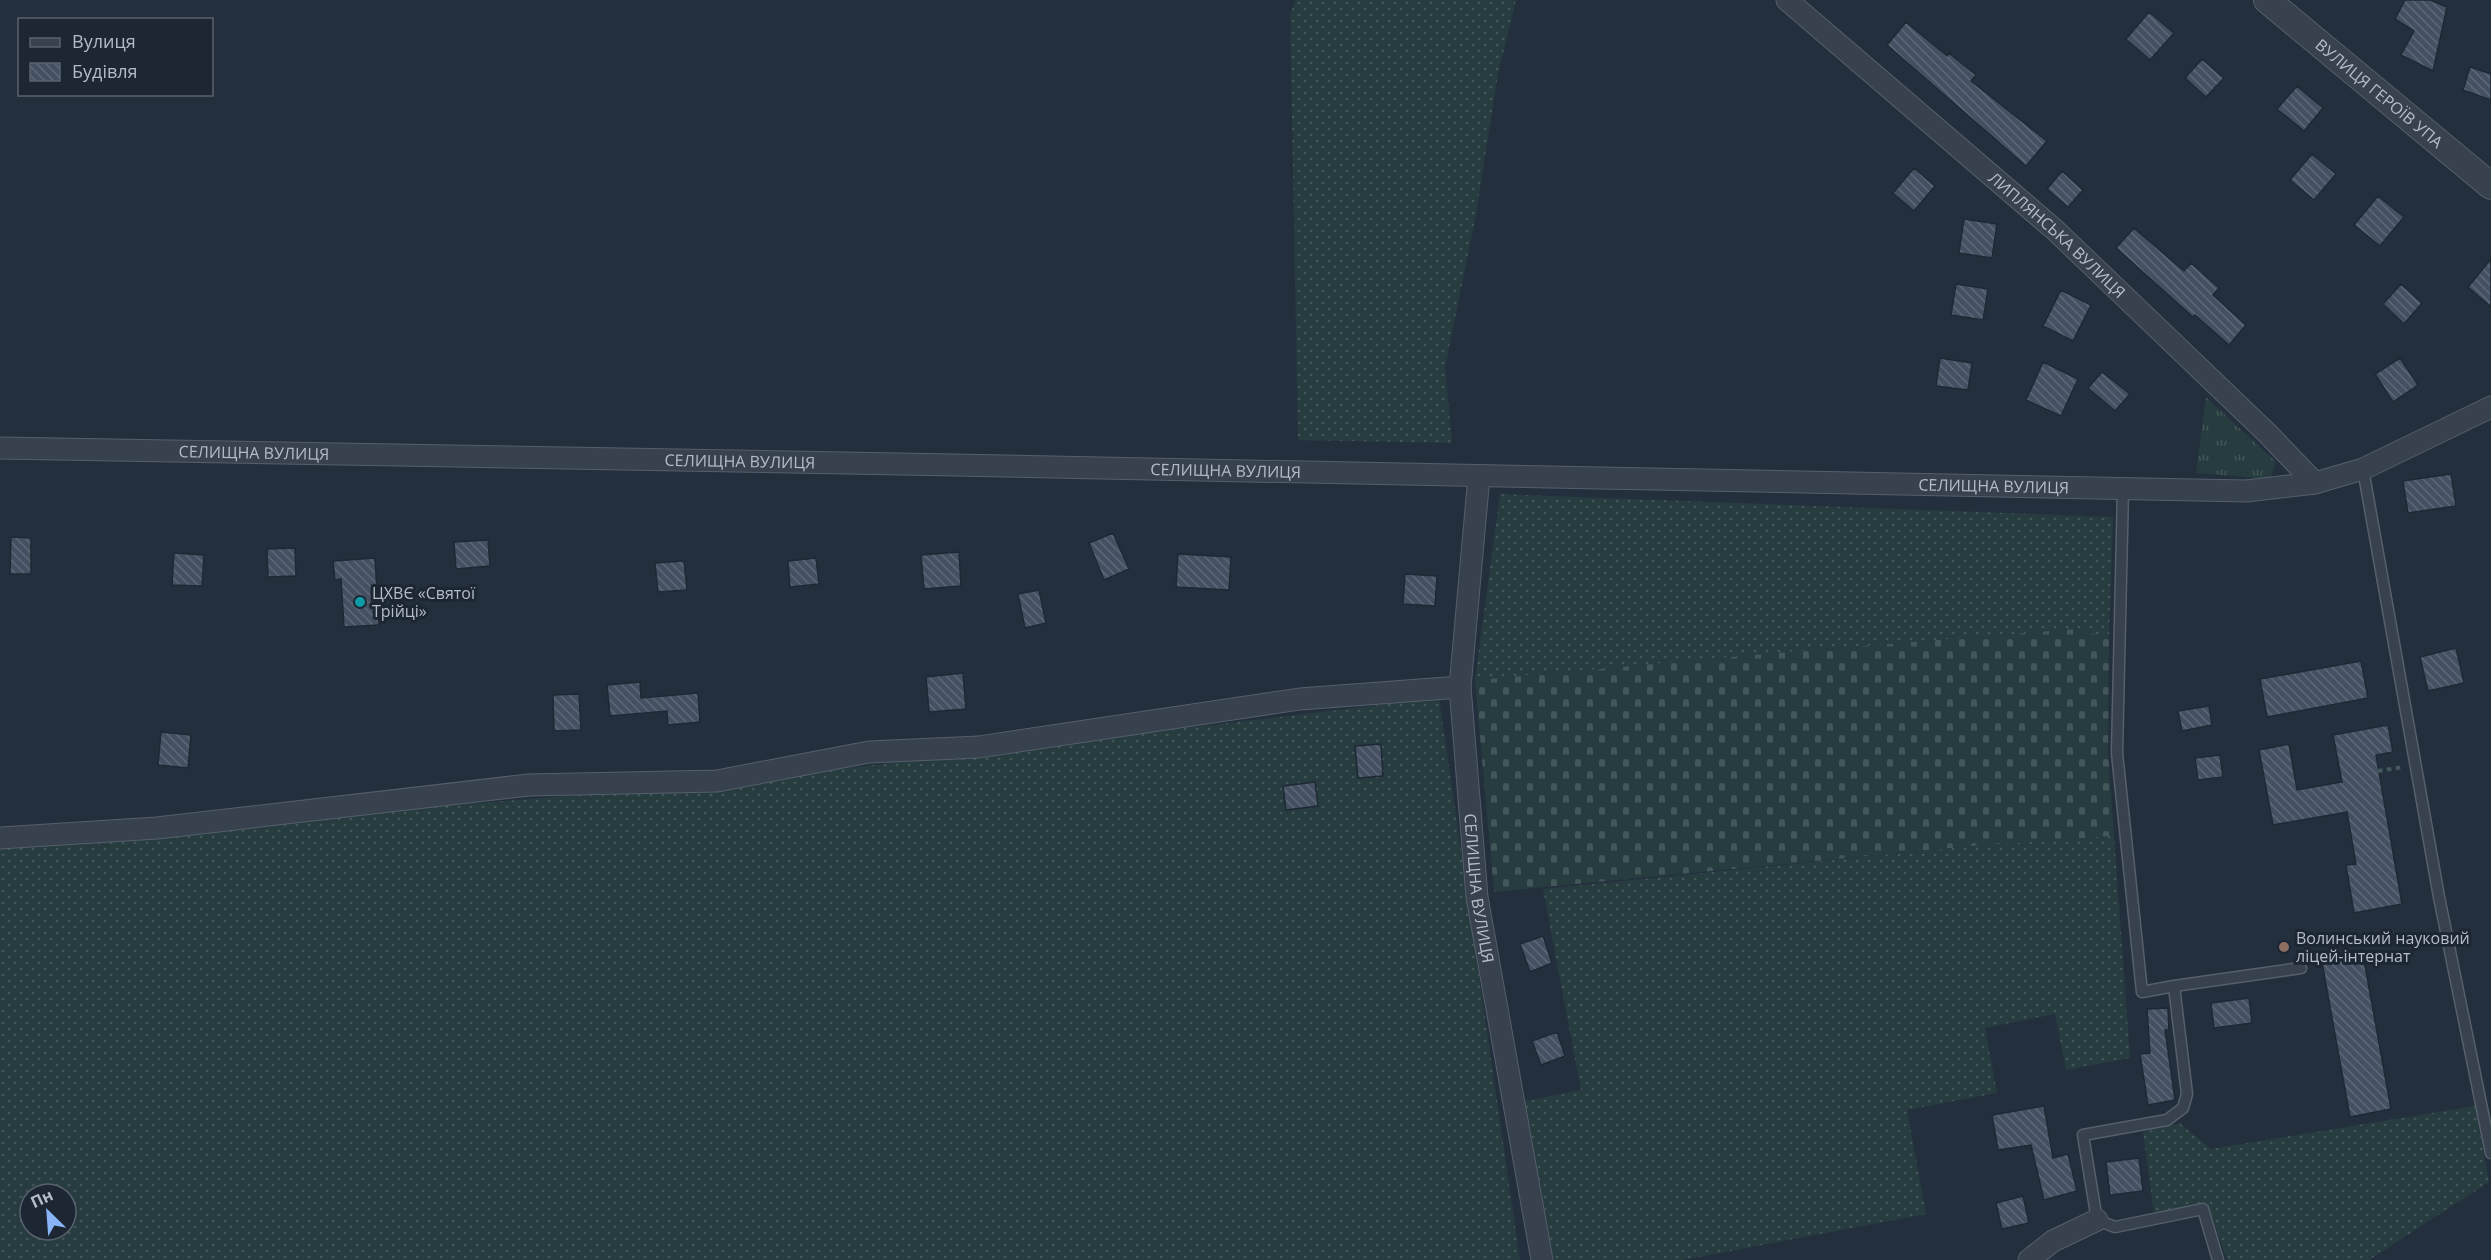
<svg xmlns="http://www.w3.org/2000/svg" width="2491" height="1260" viewBox="0 0 2491 1260" font-family="'Open Sans',sans-serif">
<style>
.grass{fill:url(#grass-tufts)}
.cemetery{fill:url(#cemetery-stones)}
.garden{fill:url(#garden-dots);fill-rule:evenodd}
.building{fill:url(#building-back-hatch);stroke:#1f2835;stroke-width:1.5}
.lines{fill:none;stroke-linecap:round;stroke-linejoin:round}
.service-casing{stroke:#565f6c;stroke-width:13}
.minor-casing{stroke:#565f6c;stroke-width:23}
.tertiary-casing{stroke:#565f6c;stroke-width:28}
.path{stroke:#44595c;stroke-width:4;stroke-dasharray:4.5 4.5;stroke-linecap:butt}
.service{stroke:#38414e;stroke-width:10}
.minor{stroke:#38414e;stroke-width:21}
.tertiary{stroke:#38414e;stroke-width:26}
.culture-dot{fill:#0f9aa8;stroke:#1d2633;stroke-width:2}
.education-dot{fill:#8d6e63;stroke:#1d2633;stroke-width:2}
.labels{text-anchor:middle;dominant-baseline:central;stroke-width:6;stroke-linejoin:round;paint-order:stroke}
.street-label{font-size:16px;fill:#b4bcc9;stroke:#1d2633}
.poi-label{font-size:16px;fill:#b4bcc9;stroke:#1d2633;text-anchor:start}
</style>
<defs>
<pattern id="grass-tufts" width="24" height="20" patternUnits="userSpaceOnUse" patternTransform="scale(1.5)"><rect width="24" height="20" fill="#263c3f"/><path d="M3 7l-1-3M5 7V3M7 7l1-3M15 17l-1-3M17 17v-4M19 17l1-3" fill="none" stroke="#435659"/></pattern>
<pattern id="cemetery-stones" width="16" height="16" patternUnits="userSpaceOnUse" patternTransform="scale(1.5)"><rect width="16" height="16" fill="#263c3f"/><path d="M2 7V4a2 2 0 0 1 4 0v3zM10 15v-3a2 2 0 0 1 4 0v3z" fill="#435659"/></pattern>
<pattern id="garden-dots" width="8" height="8" patternUnits="userSpaceOnUse" patternTransform="scale(1.5)"><rect width="8" height="8" fill="#263c3f"/><path d="M2 2h.1M6 6h.1" fill="none" stroke="#435659" stroke-width="1.8" stroke-linecap="round"/></pattern>
<pattern id="building-back-hatch" width="6" height="6" patternUnits="userSpaceOnUse" patternTransform="scale(1.5)"><rect width="6" height="6" fill="#455162"/><path d="M-1 5l2 2M0 0l6 6M5-1l2 2" fill="none" stroke="#5d6877"/></pattern>
</defs>
<rect width="100%" height="100%" fill="#242f3e"/>
<!-- grass -->
<path class="grass" d="M2206 397 2276 462 2270 479 2196 473Z"/>
<!-- cemetery -->
<path class="cemetery" d="M2074 629 2109 638 2108 753 2114 836 1972 846 1494 892 1475 680 1798 651Z"/>
<!-- garden -->
<path class="garden" d="M1296 0H1516L1498 74 1475 220 1445 367 1452 443 1298 440 1290 14Z
M1500 494 2113 517 2109 638 2074 629 1798 651 1475 680Z
M1439 698 1520 1260H0V842L713 784ZM30 1194H66V1230H30Z
M2114 836 2130 1058 2066 1070 2055 1014 1985 1028 1997 1093 1907 1110 1926 1214 1683 1260H1554L1525 1101 1581 1090 1543 889 1972 846Z
M2475 1106 2489 1182 2369 1260H2227L2208 1204 2154 1214 2143 1132 2180 1123 2211 1149Z"/>
<!-- building -->
<path class="building" d="M2405 0H2430L2447 7 2433 71 2401 55 2414 31 2395 19Z
M2149 12 2174 33 2150 60 2126 39Z
M1906 22 1947 56 1949 53 1976 75 1971 81 2047 141 2026 166 1887 45Z
M2202 59 2224 78 2206 97 2185 78Z
M2470 67 2491 74V100L2463 90Z
M2297 86 2323 108 2304 131 2277 109Z
M2312 154 2336 174 2314 200 2290 180Z
M1914 168 1935 186 1914 211 1893 193Z
M2062 171 2083 190 2068 207 2047 189Z
M2378 196 2404 217 2380 246 2354 225Z
M1964 219 1997 224 1992 258 1959 253Z
M2134 228 2184 271 2191 263 2219 288 2213 295 2246 325 2229 345 2195 315 2193 317 2116 248Z
M2491 259V307L2468 287Z
M1956 284 1988 289 1983 320 1951 315Z
M2401 284 2422 303 2404 324 2383 304Z
M2061 290 2091 305 2073 341 2043 326Z
M1940 358 1972 363 1968 390 1936 386Z
M2400 358 2418 385 2393 402 2375 374Z
M2043 362 2078 379 2061 416 2026 400Z
M2102 372 2130 394 2115 411 2088 388Z
M2451 474 2456 506 2408 513 2403 481Z
M1113 533 1129 569 1104 580 1089 543Z
M11 537 31 538V574H10Z
M488 540 490 566 456 569 454 542Z
M295 548 296 576 268 577 267 549Z
M959 552 961 586 924 589 921 555Z
M174 553 204 555 202 586 172 585Z
M1178 554 1231 557 1229 590 1176 587Z
M375 558 379 625 344 627 341 579 335 580 333 561Z
M816 558 819 584 790 587 788 561Z
M684 561 687 590 658 592 655 563Z
M1405 574 1437 576 1435 606 1403 604Z
M1039 590 1046 623 1025 628 1018 594Z
M2456 648 2464 683 2428 691 2420 657Z
M2361 661 2368 698 2267 717 2260 679Z
M963 673 966 709 929 712 926 677Z
M640 682 641 698 698 693 700 722 668 725 667 711 610 716 607 685Z
M579 694 581 730 554 731 553 695Z
M2209 706 2212 725 2182 731 2178 711Z
M2388 725 2393 752 2376 755 2402 904 2354 913 2346 865 2356 864 2347 812 2273 825 2259 750 2289 744 2297 790 2342 782 2333 735Z
M161 732 191 735 188 768 158 765Z
M1381 744 1383 776 1358 778 1355 746Z
M2220 755 2223 777 2198 780 2195 758Z
M1315 782 1318 806 1286 810 1283 786Z
M1543 936 1552 963 1530 972 1520 944Z
M2362 949 2391 1109 2350 1117 2321 957Z
M2249 998 2252 1023 2214 1028 2211 1003Z
M2168 1008 2169 1030H2165L2175 1100 2148 1105 2140 1054 2150 1053 2147 1009Z
M1557 1032 1565 1056 1541 1065 1532 1041Z
M2044 1106 2053 1158 2068 1154 2077 1191 2044 1200 2031 1145 1998 1150 1992 1115Z
M2139 1158 2143 1191 2110 1195 2106 1162Z
M2023 1196 2029 1223 2002 1229 1996 1203Z"/>
<g class="lines">
<!-- service casing -->
<g class="service-casing">
<path id="service" d="M2363 469 2439 897 2491 1153
M2123 489 2117 753 2142 992 2174 986
M2218 1260 2203 1209 2115 1227 2097 1220 2083 1135 2167 1120 2183 1108 2187 1094 2174 986 2301 968"/>
</g>
<!-- minor casing -->
<g class="minor-casing">
<g id="minor">
<path id="s1" d="M1787 0 2055 230 2267 433 2315 483"/>
<path id="s2" d="M0 448 955 465 2246 491 2315 483 2363 469 2491 407"/>
<path id="s3" d="M1479 476 1460 687 1477 897 1542 1260"/>
<path d="M0 838 157 828 529 785 717 781 869 752 979 747 1300 699 1460 687"/>
<path d="M2029 1260 2053 1241 2097 1220"/>
</g>
</g>
<!-- tertiary casing -->
<g class="tertiary-casing">
<g id="tertiary">
<path id="s4" d="M2267 0 2491 186"/>
</g>
</g>
<!-- path -->
<path class="path" d="M2378 771 2403 767"/>
<!-- service -->
<use href="#service" class="service"/>
<!-- minor -->
<use href="#minor" class="minor"/>
<!-- tertiary -->
<use href="#tertiary" class="tertiary"/>
</g>
<!-- markers -->
<circle class="culture-dot" cx="360" cy="602" r="6"/>
<circle class="education-dot" cx="2284" cy="947" r="6"/>
<g class="labels">
<!-- street labels -->
<g class="street-label">
<text stroke="none"><textPath href="#s4" startOffset="146">ВУЛИЦЯ ГЕРОЇВ УПА</textPath></text>
<text stroke="none"><textPath href="#s1" startOffset="358">ЛИПЛЯНСЬКА ВУЛИЦЯ</textPath></text>
<text stroke="none"><textPath href="#s2" startOffset="254">СЕЛИЩНА ВУЛИЦЯ</textPath></text>
<text stroke="none"><textPath href="#s2" startOffset="740">СЕЛИЩНА ВУЛИЦЯ</textPath></text>
<text stroke="none"><textPath href="#s2" startOffset="1226">СЕЛИЩНА ВУЛИЦЯ</textPath></text>
<text stroke="none"><textPath href="#s2" startOffset="1994">СЕЛИЩНА ВУЛИЦЯ</textPath></text>
<text stroke="none"><textPath href="#s3" startOffset="414">СЕЛИЩНА ВУЛИЦЯ</textPath></text>
</g>
<!-- poi labels -->
<g class="poi-label">
<text x="372" y="593">ЦХВЄ «Святої<tspan x="372" dy="18">Трійці»</tspan></text>
<text x="2296" y="938">Волинський науковий<tspan x="2296" dy="18">ліцей-інтернат</tspan></text>
</g>
</g>
<!-- legend -->
<rect x="18" y="18" width="195" height="78" fill="#1d2633" stroke="#59626f" stroke-width="1.5"/>
<rect x="30" y="38" width="30" height="9" fill="#38414e" stroke="#59626f" stroke-width="1.5"/>
<text x="72" y="48" font-size="18" fill="#b4bcc9">Вулиця</text>
<rect x="30" y="63" width="30" height="18" fill="url(#building-back-hatch)" stroke="#59626f" stroke-width="1.5"/>
<text x="72" y="78" font-size="18" fill="#b4bcc9">Будівля</text>
<!-- north arrow -->
<g transform="translate(48 1212) rotate(335)"><circle r="28" fill="#1d2633" stroke="#59626f" stroke-width="1.5"/>
<path d="M0-4.5L10 22L0 15L-10 22Z" fill="#8ab4f8"/>
<text y="-9" font-size="16" font-weight="bold" text-anchor="middle" fill="#b4bcc9">Пн</text>
</g>
</svg>
